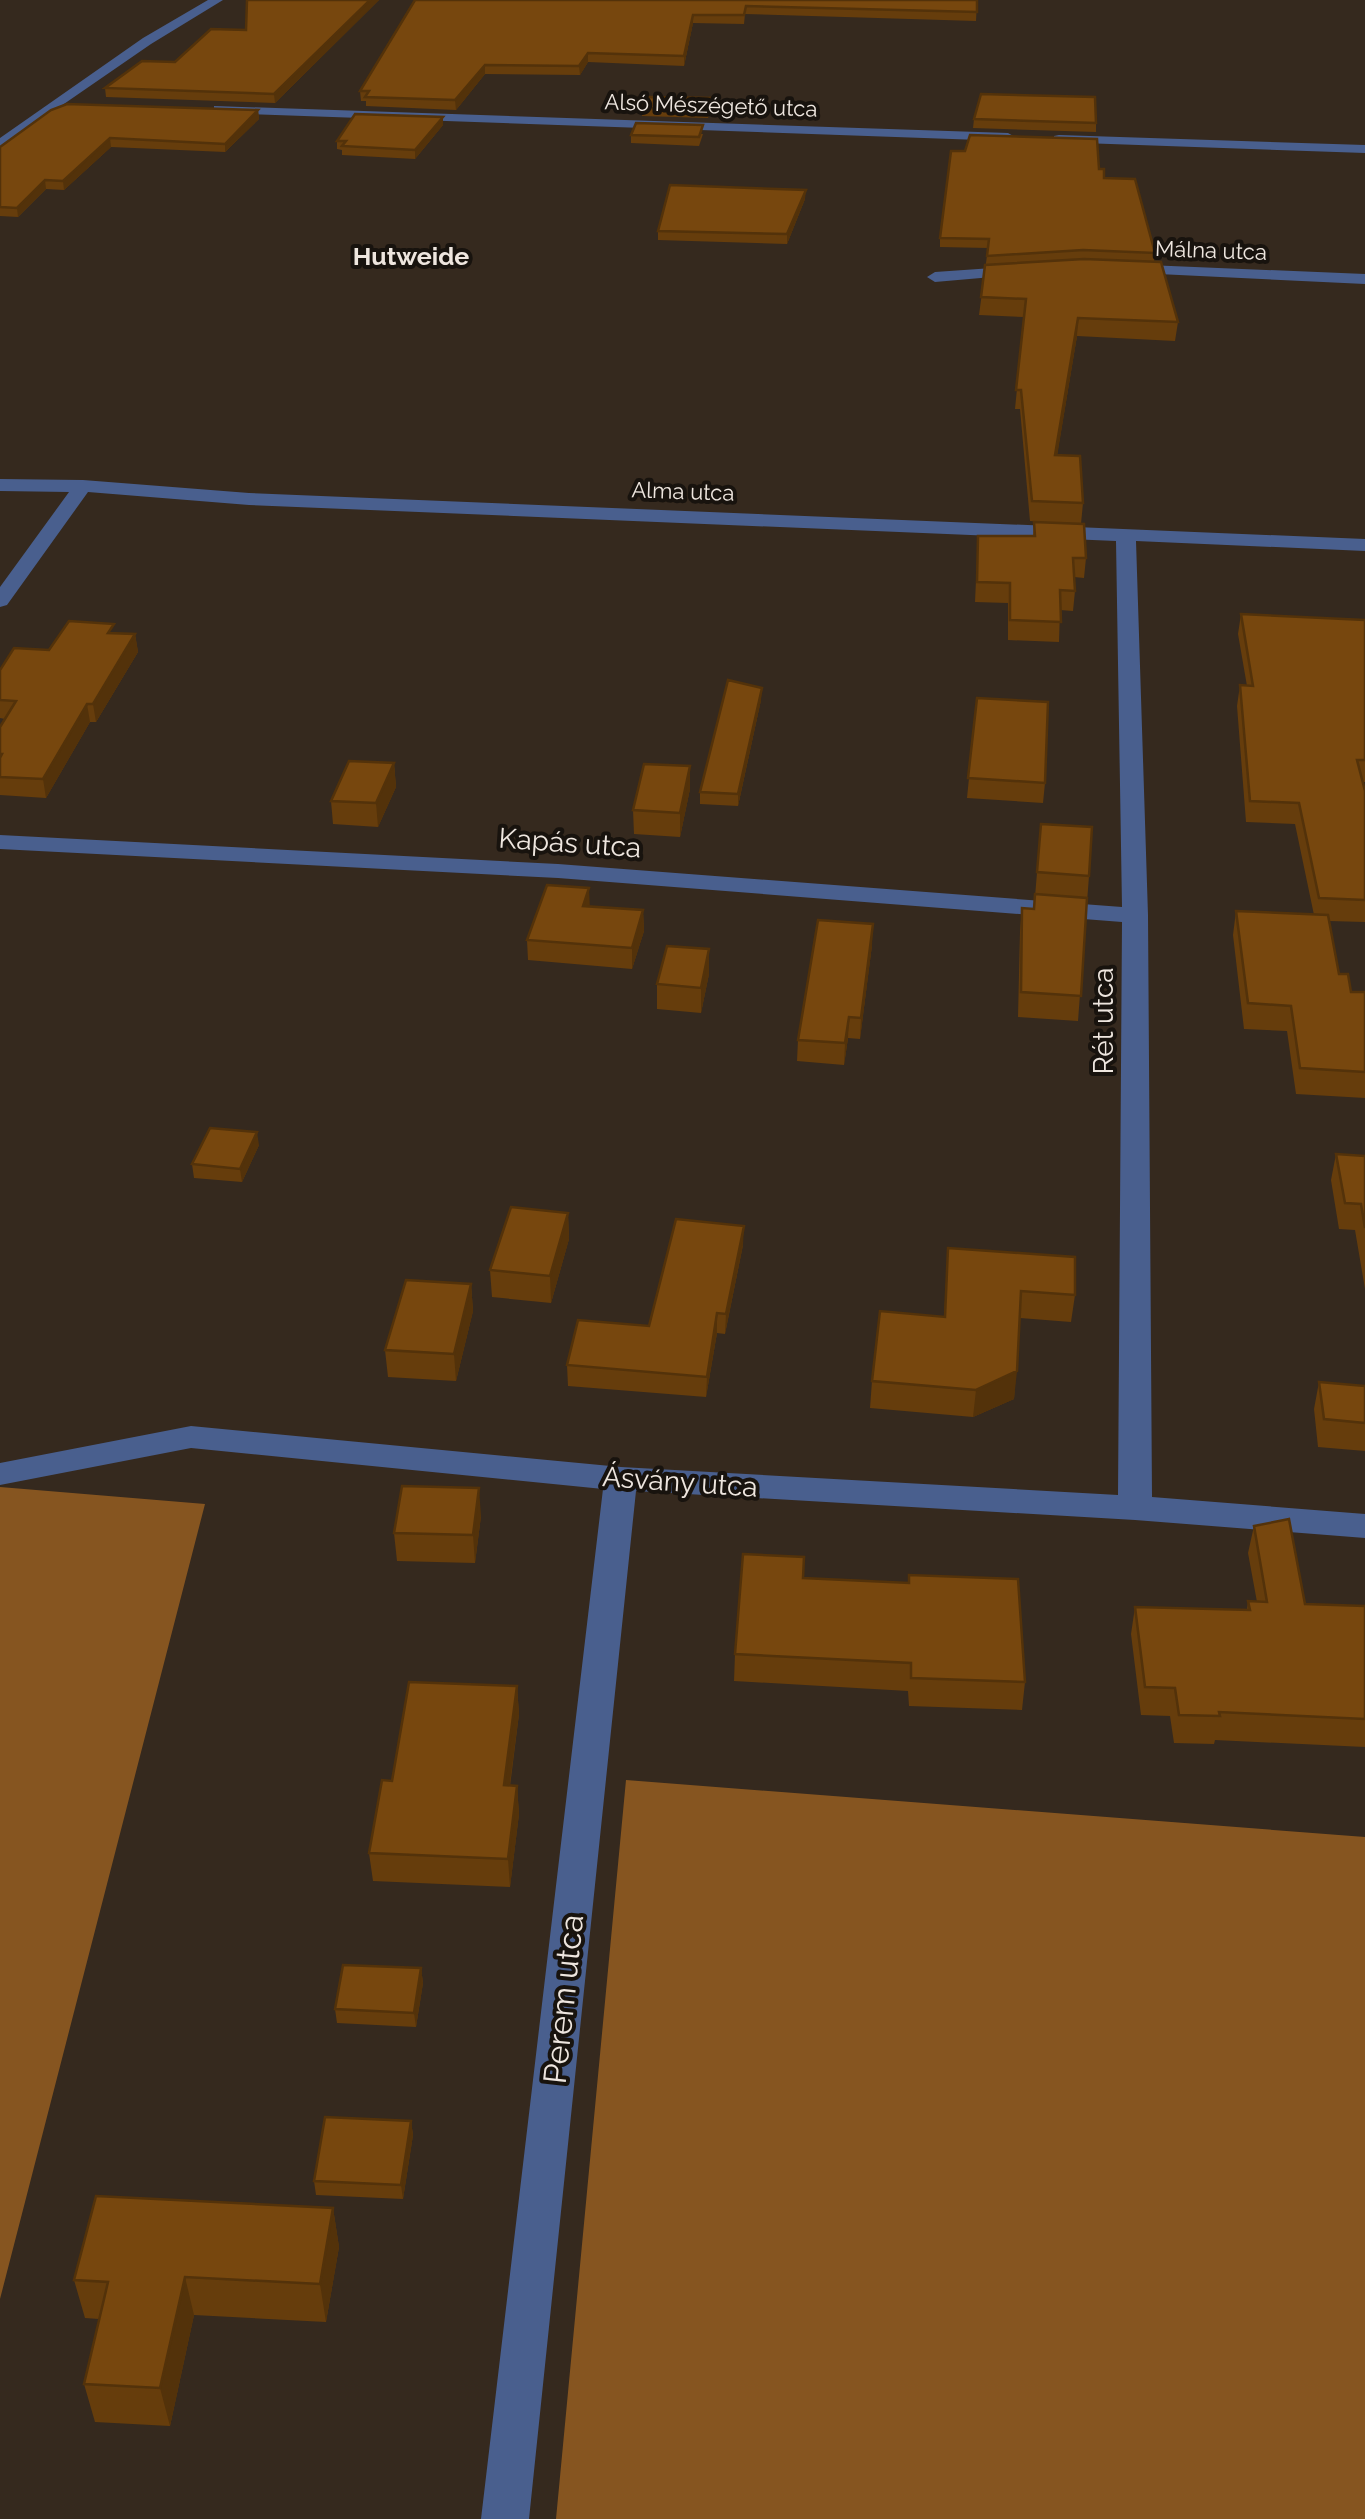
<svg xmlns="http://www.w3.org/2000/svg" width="1365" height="2519" viewBox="0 0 1365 2519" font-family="Raleway,sans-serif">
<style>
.forest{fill:#865520}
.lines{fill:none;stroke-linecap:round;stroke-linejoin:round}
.street{fill:#495f8e;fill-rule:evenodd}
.wall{fill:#663d0c}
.shaded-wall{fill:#53320a}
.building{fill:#77470e;stroke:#53320a;stroke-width:2.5}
.labels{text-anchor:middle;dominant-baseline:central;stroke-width:8;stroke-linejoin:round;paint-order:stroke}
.far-street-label{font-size:22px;fill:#eee6df;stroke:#18130e}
.far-neighbourhood-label{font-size:25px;font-weight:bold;fill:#eee6df;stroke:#18130e}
.street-label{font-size:28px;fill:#eee6df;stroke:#18130e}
.near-street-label{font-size:32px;fill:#eee6df;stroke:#18130e}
</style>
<rect width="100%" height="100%" fill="#35291e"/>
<!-- forest -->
<path class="forest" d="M0 1487 205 1504 0 2299Z
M626 1780 1365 1837V2519H556Z"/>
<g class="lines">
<!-- street -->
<path class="street" d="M208 0H223L151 44 0 148V138L143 38Z
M214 106 1008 133 1015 137 1008 141 219 113 214 112Z
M1059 135 1365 145V153L1054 142V136Z
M1123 264 1365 274V284L1117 272V266Z
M1022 266 1030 271 1028 274 935 282 927 277 935 272Z
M0 479 83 480 249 493 1365 539V551L1136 541 1148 915 1152 1497 1365 1514V1538L1135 1520 636 1491 529 2519H481L603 1489 191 1448 0 1485V1463L191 1426 621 1467 1118 1495 1122 922 558 878 0 849V835L558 864 1122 907 1116 541 249 505 88 492 7 605 0 607V587L69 492 0 491Z"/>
</g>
<!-- wall -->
<path class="wall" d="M247 0H379L275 103 106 97 105 88 175 62 246 30Z
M415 0H977L976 21 745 14 744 24 693 23 684 66 588 62 580 75 485 74 456 110 366 106V101H361L360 91Z
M712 107 708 118 642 116V108Z
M258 110 259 119 225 152 111 147 64 190 46 189 18 217 0 216V147Z
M443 117V125L415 159 342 155V150L337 149V141Z
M974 119 1096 123V132L973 128Z
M703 134 699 146 631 143V135Z
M1099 169 1104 178 1155 253 1154 262 1178 322 1175 341 1077 336 1057 455 1083 503 1081 524 1030 521 1020 409H1015L1024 317 979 315 988 248 940 247V238Z
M805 199 787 244 658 240V231Z
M1034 522 1086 558 1084 578 1074 577 1075 591 1073 611 1060 610 1059 642 1008 640V603L975 602 978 536H1033Z
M1241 614 1365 620V782H1363L1365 791V922L1329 921 1339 974 1351 992H1365V1098L1296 1094 1287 1031 1244 1029 1233 935 1236 911 1314 915 1295 824 1246 822 1237 706 1240 685 1247 686 1238 634Z
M115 633 135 634 138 652 96 722H90L46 798 0 795V727L5 719 0 718V670L49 650Z
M977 698 1045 783 1043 803 967 798Z
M761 700 738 806 700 804V792Z
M394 763 396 787 378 827 333 824 331 801Z
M690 789 680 837 634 834 633 810Z
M1041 824 1089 876 1078 1021 1018 1017 1020 932 1022 908 1034 909Z
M643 910 644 931 632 969 528 960 527 940Z
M872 945 860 1039 848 1038 844 1065 797 1061 798 1040Z
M709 949V974L701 1013 657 1009V984Z
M259 1145 242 1182 194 1178 192 1164Z
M1336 1154 1365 1156V1289L1355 1230 1339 1229 1331 1180Z
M568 1213 569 1239 551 1303 492 1297 490 1270Z
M743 1245 725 1334 717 1333 706 1397 568 1386 567 1365 649 1326Z
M948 1248 1075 1295 1071 1322 1020 1318 1014 1399 973 1417 870 1408 872 1381 944 1317Z
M471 1284 473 1311 456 1381 388 1377 385 1350Z
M1319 1382 1365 1386V1451L1318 1447 1314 1409Z
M481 1516 475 1563 397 1561 394 1533Z
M1254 1526 1305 1604 1365 1606V1747L1215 1740 1214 1744 1174 1743 1170 1716 1141 1715 1131 1634 1135 1607 1247 1610 1248 1601 1257 1602 1248 1553Z
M909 1575 1025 1682 1022 1710 909 1706 908 1691 734 1681 735 1654 803 1578 908 1583Z
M517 1686 519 1714 510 1786H517L519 1814 510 1887 373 1881 369 1853 392 1781Z
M421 1968 423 1983 416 2027 337 2023 335 2009Z
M411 2121 413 2135 403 2199 316 2195 314 2181Z
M333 2208 339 2247 326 2322 194 2315 170 2426 95 2422 84 2384 99 2319 85 2318 74 2280Z"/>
<!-- shaded-wall -->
<path class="shaded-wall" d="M370 0H379L275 103 274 94Z
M693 15V23L684 66V56Z
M588 53V62L580 75 579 66Z
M485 65V74L456 110 455 100Z
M258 110 259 119 225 152V144Z
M443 117V125L415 159V150Z
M110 138 111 147 64 190 63 181Z
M45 180 46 189 18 217 17 208Z
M806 190 805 199 787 244V234Z
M1078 318 1077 336 1054 475 1055 455Z
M135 634 138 652 96 722 93 704Z
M762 688 761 700 738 806V794Z
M87 704 90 722 46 798 43 779Z
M394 763 396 787 378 827 376 803Z
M690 766V789L680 837V813Z
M589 888 590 909 583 906Z
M643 910 644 931 632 969V948Z
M873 924 872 945 860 1039 861 1018Z
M709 949V974L701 1013V988Z
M849 1017 848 1038 844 1065 845 1043Z
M257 1132 259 1145 242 1182 240 1169Z
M568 1213 569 1239 551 1303 550 1276Z
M744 1226 743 1245 725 1334 726 1314Z
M471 1284 473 1311 456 1381 454 1354Z
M717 1313V1333L706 1397 707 1377Z
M1017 1371 1014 1399 973 1417 976 1390Z
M479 1488 481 1516 475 1563 473 1535Z
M517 1686 519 1714 506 1813 504 1785Z
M517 1786 519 1814 510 1887 508 1859Z
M421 1968 423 1983 416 2027 414 2013Z
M411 2121 413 2135 403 2199 401 2185Z
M333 2208 339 2247 326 2322 320 2284Z
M185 2277 194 2315 170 2426 160 2388Z"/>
<!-- building -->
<path class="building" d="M247 0H370L274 94 105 88 142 61 175 62 211 29 246 30Z
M415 0H977V12L746 6 744 15H693L684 56 588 53 579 66 485 65 455 100 365 97 369 91H360Z
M981 94 1095 97 1096 123 974 119Z
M647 97 712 98 708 110 642 108Z
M67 104 258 110 225 144 110 138 63 181 45 180 17 208 0 207V147L51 110Z
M355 114 443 117 415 150 342 146 346 141H337Z
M636 123 703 125 699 137 631 135Z
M970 135 1097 139 1099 169H1104V178L1135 179 1155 253 1083 250 987 256 989 239 940 238 951 151H965Z
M670 185 806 190 787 234 658 231Z
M1084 259 1161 262 1178 322 1078 318 1055 455 1080 456 1083 503 1032 501 1021 390H1016L1026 299 981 297 985 265Z
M1034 522 1084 524 1086 558H1073L1075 591 1060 590 1061 622 1010 620V583L977 582 978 536H1035Z
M1241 614 1365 620V760H1357L1365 791V900L1319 898 1299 803 1250 801 1240 685 1253 686Z
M69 621 114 624 108 633 135 634 93 704H87L43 779 0 777V758L2 754H0V727L16 701 0 700V670L14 648 49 650Z
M728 680 762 688 738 794 700 792Z
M977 698 1048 702 1045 783 968 778Z
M349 761 394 763 376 803 331 801Z
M644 764 690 766 680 813 633 810Z
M1041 824 1092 827 1089 876 1037 872Z
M547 885 589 888 583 906 643 910 632 948 527 940Z
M1035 894 1087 898 1081 996 1021 992 1022 908 1034 909Z
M1236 911 1328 915 1339 974H1348L1351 992H1365V1072L1300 1068 1291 1006 1248 1003Z
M818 920 873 924 861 1018 849 1017 845 1043 798 1040Z
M667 946 709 949 701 988 657 984Z
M210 1128 257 1132 240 1169 192 1164Z
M1336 1154 1365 1156V1228L1361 1204 1345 1203Z
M511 1207 568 1213 550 1276 490 1270Z
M676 1219 744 1226 726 1314 717 1313 707 1377 567 1365 578 1320 649 1326Z
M948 1248 1075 1257V1295L1021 1291 1017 1371 976 1390 872 1381 880 1311 945 1317Z
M406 1280 471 1284 454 1354 385 1350Z
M1319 1382 1365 1386V1423L1324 1419Z
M402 1486 479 1488 473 1535 394 1533Z
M1289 1519 1305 1604 1365 1606V1719L1219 1712 1220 1716 1179 1715 1175 1688 1145 1687 1135 1607 1250 1610 1248 1601 1267 1602 1254 1526Z
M743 1554 804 1557 803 1578 909 1583V1575L1018 1579 1025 1682 911 1678V1663L735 1654Z
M409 1682 517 1686 504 1785 517 1786 508 1859 369 1853 382 1780 392 1781Z
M343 1965 421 1968 414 2013 335 2009Z
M325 2117 411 2121 401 2185 314 2181Z
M96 2196 333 2208 320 2284 185 2277 160 2388 84 2384 108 2282 74 2280Z"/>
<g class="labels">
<!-- far-street labels -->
<g class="far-street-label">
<text transform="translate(711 105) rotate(2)">Alsó Mészégető utca</text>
<text transform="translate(1211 250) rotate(2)">Málna utca</text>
<text transform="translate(683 491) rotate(2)">Alma utca</text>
</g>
<!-- far-neighbourhood labels -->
<g class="far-neighbourhood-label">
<text x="411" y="256">Hutweide</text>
</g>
<!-- street labels -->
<g class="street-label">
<text transform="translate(570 843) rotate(4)">Kapás utca</text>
<text transform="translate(1103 1021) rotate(-90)">Rét utca</text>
<text transform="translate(680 1482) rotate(4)">Ásvány utca</text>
</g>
<!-- near-street labels -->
<g class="near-street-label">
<text transform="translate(563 1999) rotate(-84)">Perem utca</text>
</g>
</g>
</svg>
